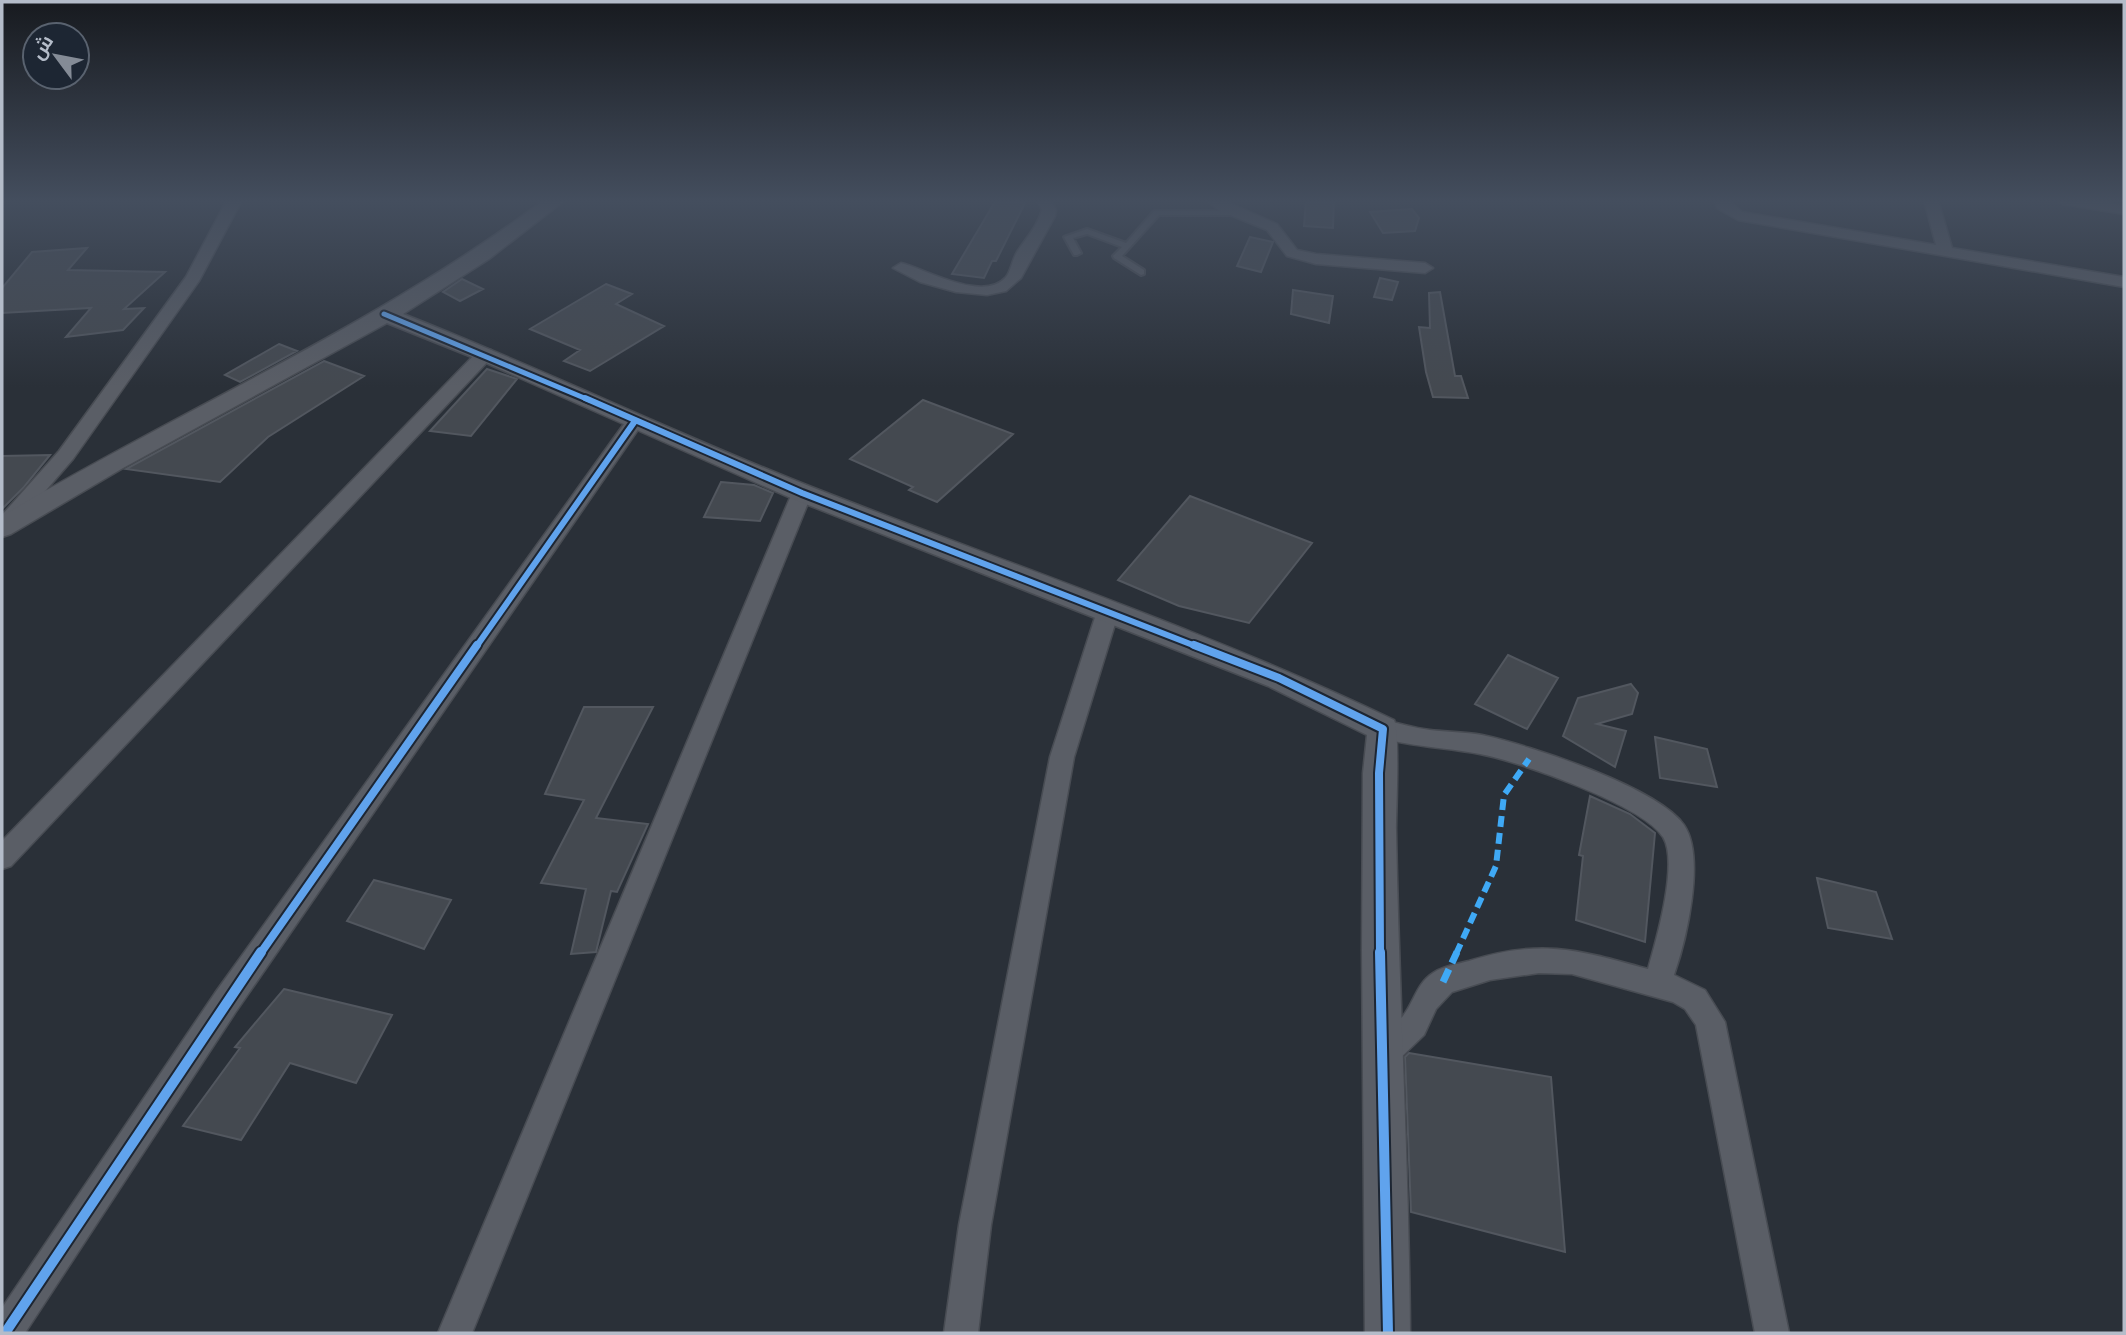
<svg xmlns="http://www.w3.org/2000/svg" width="2126" height="1335" viewBox="0 0 2126 1335" font-family="'Sofia Sans Condensed',Cairo,sans-serif">
<style>
.building{fill:#444950;stroke:#52575f;stroke-width:2}
.lines{fill:none;stroke-linecap:round;stroke-linejoin:round}
.service-casing{stroke:#484c53;stroke-width:4}
.minor-casing{stroke:#484c53;stroke-width:3}
.tertiary-casing{stroke:#484c53;stroke-width:3}
.service{fill:#5a5e66;fill-rule:evenodd}
.minor{fill:#5a5e66;fill-rule:evenodd}
.tertiary{fill:#5a5e66;fill-rule:evenodd}
.quiet-far1{stroke:#3fa9f5;stroke-width:6;stroke-dasharray:11 6;stroke-linecap:butt}
.quiet{stroke:#3fa9f5;stroke-width:7;stroke-dasharray:14 7;stroke-linecap:butt}
.cycleway-far3-casing{stroke:#1d2633;stroke-width:9}
.cycleway-far2-casing{stroke:#1d2633;stroke-width:10}
.cycleway-far1-casing{stroke:#1d2633;stroke-width:12}
.cycleway-casing{stroke:#1d2633;stroke-width:14}
.cycleway-far3{stroke:#60a3ed;stroke-width:5}
.cycleway-far2{stroke:#60a3ed;stroke-width:6}
.cycleway-far1{stroke:#60a3ed;stroke-width:8}
.cycleway{stroke:#60a3ed;stroke-width:10}
</style>
<rect width="100%" height="100%" fill="#2a3038"/>
<!-- building -->
<path class="building" d="M996 200 1025 203 996 261H992L984 278 952 274Z
M1306 200H1334L1333 228 1304 226Z
M1412 209 1419 218 1415 231 1383 233 1370 212Z
M1250 237 1273 242 1261 272 1237 266Z
M87 248 68 270 165 272 124 309 144 308 123 330 66 337 91 308 2 313V288L32 252Z
M1380 278 1398 282 1392 300 1374 297Z
M462 279 483 289 460 301 443 292Z
M606 284 632 294 616 304 664 326 590 371 564 361 580 350 530 329Z
M1293 290 1333 296 1329 323 1291 314Z
M1440 292 1455 376H1461L1468 398 1433 397 1426 372 1419 327 1430 328 1429 293Z
M279 344 297 351 240 382 225 375Z
M324 361 364 376 268 437 220 482 126 469Z
M487 369 517 379 471 436 430 431Z
M923 400 1013 434 937 502 909 490 913 487 850 459Z
M50 455 24 487 2 509V456Z
M721 482 754 485 773 493 760 521 704 517Z
M1190 496 1312 543 1249 623 1179 606 1118 580Z
M1508 655 1558 678 1527 729 1475 704Z
M1631 684 1638 693 1632 714 1597 724 1626 731 1615 767 1563 736 1578 698Z
M584 707H653L596 818 648 824 617 892 611 891 596 952 571 954 586 889 541 883 584 800 545 794Z
M1655 737 1707 749 1717 787 1660 778Z
M1590 796 1630 814 1655 833 1645 942 1576 920 1583 856 1579 855Z
M1817 878 1876 892 1892 939 1828 928Z
M374 880 451 900 424 949 347 921Z
M284 989 392 1015 356 1083 290 1063 241 1140 183 1126 240 1048 235 1047Z
M1409 1053 1551 1077 1565 1252 1411 1212 1405 1057Z"/>
<g class="lines">
<!-- service casing -->
<g class="service-casing">
<path id="service" d="M1154 211H1234L1238 213 1234 215H1159L1122 256 1144 270V274L1141 275 1114 258 1113 256 1122 247 1087 234 1073 238 1081 253 1077 255H1074L1064 237 1087 229 1126 243Z"/>
</g>
<!-- minor casing -->
<g class="minor-casing">
<path id="minor" d="M227 200H242L199 281 73 459 9 533 2 535V515L59 451 186 277Z
M1037 200H1051L1056 210 1055 216 1021 278 1006 291 987 295 956 292 920 282 893 268 901 263C926 269 983 303 1006 277 1011 271 1012 260 1017 252 1026 238 1037 227 1042 210Z
M1207 200H1223L1277 224 1297 250 1316 254 1425 263 1433 268 1425 273 1316 264 1287 256 1267 230 1218 210Z
M1715 200H1729L1742 212 1936 245 1924 200H1938L1952 248 2124 277V287L1738 220 1717 208Z
M2056 200H2091L2124 206V214L2063 204Z
M485 349 491 350 494 354 491 358 11 866 2 869V841L479 350Z
M635 415 644 421 235 1013 25 1333H2V1308L215 993 629 417Z
M802 487 812 493 472 1333H438L792 493Z
M1108 603 1116 606 1119 611 1074 757 991 1225 978 1333H944L959 1225 1050 757 1097 611 1100 606Z
M1383 720C1399 723 1414 728 1430 730 1447 732 1465 732 1482 735 1529 745 1657 787 1684 825 1706 857 1686 941 1674 975L1705 990 1725 1022 1789 1333H1755L1696 1025 1685 1009 1673 1002 1572 974 1539 973 1490 980 1452 992 1436 1009 1424 1035 1392 1066 1382 1070 1372 1066 1367 1056C1375 1039 1391 1031 1403 1016 1414 1002 1417 983 1433 973 1443 966 1458 964 1469 961 1541 938 1579 950 1648 969 1656 941 1679 863 1663 837 1643 805 1518 761 1480 754 1444 747 1410 747 1375 736L1371 729 1375 722Z"/>
</g>
<!-- tertiary casing -->
<g class="tertiary-casing">
<path id="tertiary" d="M544 200H565L489 259 403 314C541 368 676 434 814 488 1008 564 1206 630 1394 720 1400 732 1396 810 1396 830 1399 998 1409 1166 1410 1333H1365L1362 950 1363 773 1367 735 1268 686 793 499 477 359 387 323 123 468 11 534 2 537V516C182 409 376 326 544 200Z"/>
</g>
<!-- service -->
<use href="#service" class="service"/>
<!-- minor -->
<use href="#minor" class="minor"/>
<!-- tertiary -->
<use href="#tertiary" class="tertiary"/>
<!-- quiet-far1 -->
<path class="quiet-far1" d="M1456 954 1496 866 1504 795 1529 759"/>
<!-- quiet -->
<path class="quiet" d="M1443 982 1457 952"/>
<!-- cycleway-far3 casing -->
<g class="cycleway-far3-casing">
<path id="cycleway-far3" d="M384 314 589 400"/>
</g>
<!-- cycleway-far2 casing -->
<g class="cycleway-far2-casing">
<path id="cycleway-far2" d="M585 398 802 493 1198 647
M476 647 635 421"/>
</g>
<!-- cycleway-far1 casing -->
<g class="cycleway-far1-casing">
<path id="cycleway-far1" d="M1194 645 1279 678 1383 729 1379 773 1380 954
M260 954 477 645"/>
</g>
<!-- cycleway casing -->
<g class="cycleway-casing">
<path id="cycleway" d="M1380 952 1388 1333
M5 1333 261 952"/>
</g>
<!-- cycleway-far3 -->
<use href="#cycleway-far3" class="cycleway-far3"/>
<!-- cycleway-far2 -->
<use href="#cycleway-far2" class="cycleway-far2"/>
<!-- cycleway-far1 -->
<use href="#cycleway-far1" class="cycleway-far1"/>
<!-- cycleway -->
<use href="#cycleway" class="cycleway"/>
</g>
<!-- sky -->
<linearGradient id="sky" x2="0" y2="1"><stop stop-color="#171a1f"/><stop offset="0.52" stop-color="#444e5e"/><stop offset="1" stop-color="#444e5e" stop-opacity="0"/></linearGradient>
<rect width="2126" height="387" fill="url(#sky)"/>
<!-- border -->
<rect width="2126" height="1335" fill="none" stroke="#b4bcc9" stroke-width="7"/>
<!-- north arrow -->
<g transform="translate(56 56) rotate(302)"><circle r="33" fill="#1d2633" stroke="#59626f" stroke-width="2"/>
<path d="M0-5L12 26L0 18L-12 26Z" fill="#848b96"/>
<text y="-10" font-size="19" font-weight="bold" text-anchor="middle" fill="#b4bcc9">ش</text>
</g>
</svg>
